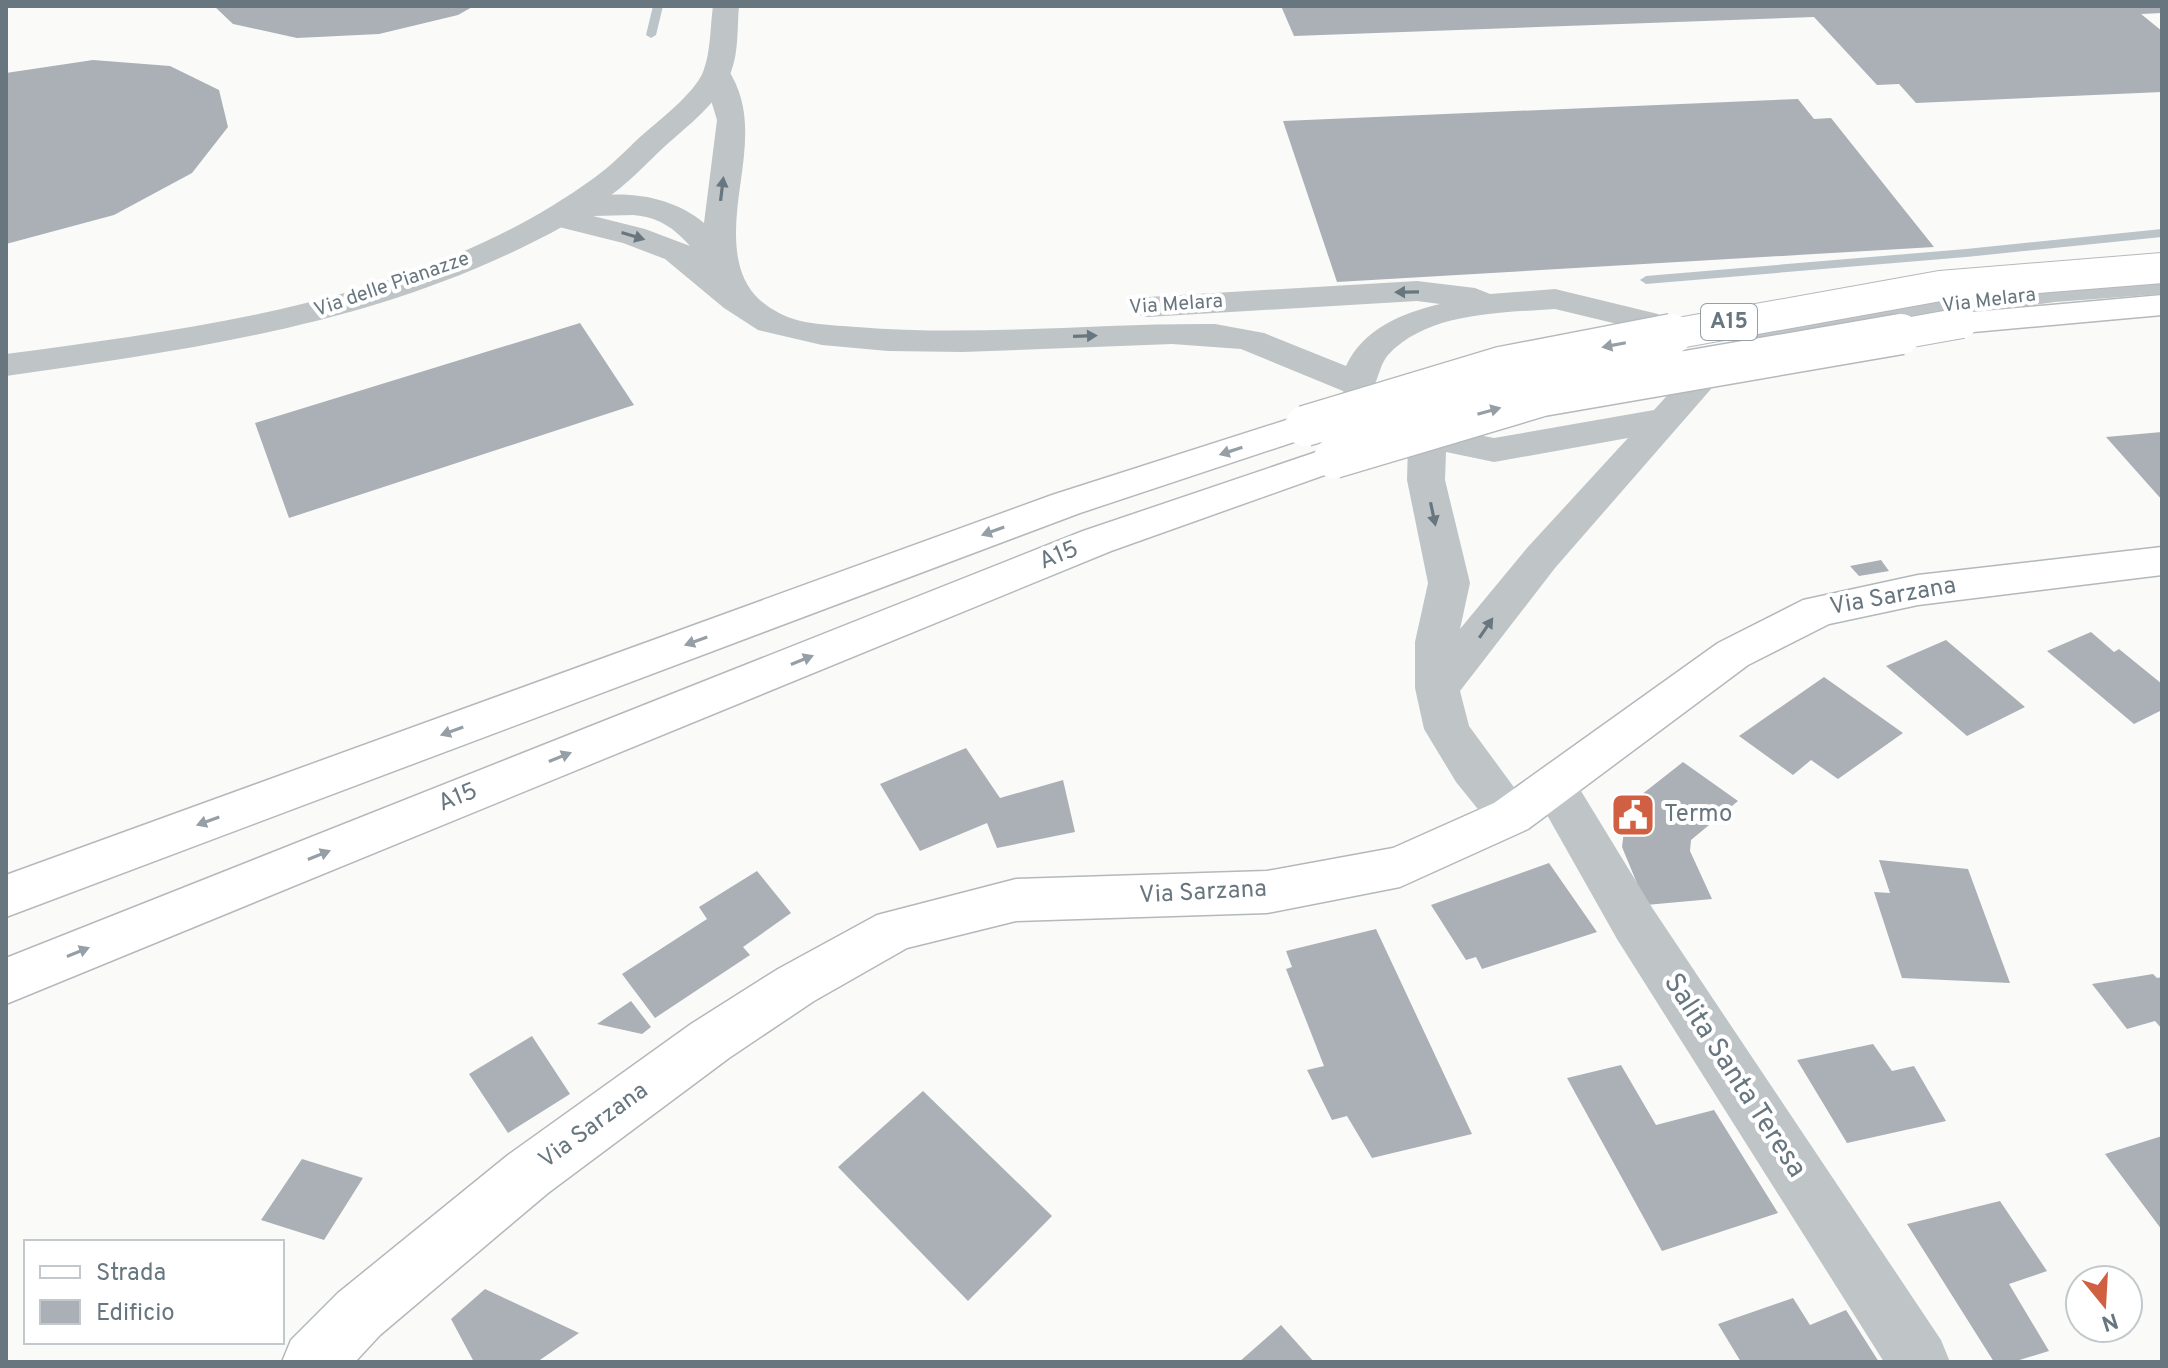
<svg xmlns="http://www.w3.org/2000/svg" width="2168" height="1368" viewBox="0 0 2168 1368" font-family="Overpass,sans-serif">
<style>
.lines{fill:none;stroke-linecap:round;stroke-linejoin:round}
.stream{fill:#bbc4c8;fill-rule:evenodd}
.building{fill:#aab0b6}
.primary-casing{stroke:#b3b8bb;stroke-width:3}
.motorway-casing{stroke:#b5b9bc;stroke-width:3}
.minor{fill:#bfc4c7;fill-rule:evenodd}
.tertiary{fill:#bfc4c7;fill-rule:evenodd}
.primary{fill:#fff;fill-rule:evenodd}
.motorway{fill:#fff;fill-rule:evenodd}
.motorway-bridge-far1-casing{stroke:#b5b9bc;stroke-width:32;stroke-linecap:butt}
.motorway-bridge-casing{stroke:#b5b9bc;stroke-width:43;stroke-linecap:butt}
.motorway-bridge-far1{stroke:#fff;stroke-width:30}
.motorway-bridge{stroke:#fff;stroke-width:40}
.oneway{fill:#67767f}
.oneway2{fill:#959fa5}
.labels{text-anchor:middle;dominant-baseline:central;stroke-width:8;stroke-linejoin:round;paint-order:stroke}
.far-street-label{font-size:20px;fill:#67767f;stroke:#fff}
.shield{fill:#fff;stroke:#959fa5;stroke-width:2}
.shield-label{font-size:22px;font-weight:bold;fill:#67767f}
.street-label{font-size:24px;fill:#67767f;stroke:#fff}
.poi-label{font-size:24px;fill:#67767f;stroke:#fff;text-anchor:start}
.near-street-label{font-size:28px;fill:#67767f;stroke:#fff}
</style>
<rect width="100%" height="100%" fill="#fafaf8"/>
<g class="lines">
<!-- stream -->
<path class="stream" d="M653 6H663L656 35 651 38 646 35Z
M2162 229V237L1966 257 1646 284 1640 280 1646 276 1966 249Z"/>
</g>
<!-- building -->
<path class="building" d="M214 6H474L458 15 379 34 297 38 233 24Z
M1281 6H2162V13L2141 14 2162 31V92L1916 103 1899 84 1877 85 1814 17 1294 36Z
M93 60 170 66 219 90 228 127 192 173 114 215 6 244V73Z
M1798 99 1814 119 1831 118 1934 247 1337 282 1283 121Z
M580 323 634 405 289 518 255 423Z
M2162 432V500L2106 437Z
M1881 560 1889 571 1859 576 1850 566Z
M2091 632 2114 652 2119 649 2162 684V710L2134 724 2047 651Z
M1946 640 2025 707 1967 736 1886 666Z
M1824 677 1903 733 1838 779 1811 760 1793 775 1739 736Z
M966 748 1000 798 1063 780 1075 832 997 848 987 823 920 851 880 784Z
M1683 762 1738 801 1691 840 1690 851 1712 899 1646 905 1622 847 1627 806Z
M1879 860 1968 869 2010 983 1902 978 1874 892 1890 893Z
M1549 863 1597 932 1482 969 1476 957 1466 960 1431 905Z
M757 871 791 913 743 947 750 955 655 1018 622 974 707 919 699 907Z
M1376 929 1472 1134 1372 1158 1347 1116 1332 1120 1307 1070 1324 1066 1286 969 1292 967 1286 951Z
M2153 974 2157 978 2162 977V1029L2155 1021 2127 1029 2092 984Z
M631 1001 651 1027 642 1034 597 1024Z
M532 1036 570 1094 508 1133 469 1074Z
M1873 1044 1892 1071 1914 1066 1946 1121 1847 1143 1797 1060Z
M1621 1065 1656 1125 1714 1110 1778 1213 1662 1251 1567 1078Z
M923 1091 1052 1216 968 1301 838 1167Z
M2162 1136V1230L2105 1154Z
M302 1159 363 1178 324 1240 261 1220Z
M2000 1201 2047 1271 2009 1284 2049 1351 2013 1362H1994L1907 1224Z
M485 1289 579 1333 537 1362H474L451 1319Z
M1793 1298 1810 1325 1846 1310 1879 1362H1741L1718 1324Z
M1281 1325 1314 1362H1239Z"/>
<g class="lines">
<!-- primary casing -->
<g class="primary-casing">
<path id="primary" d="M2162 547V575L1918 605 1829 624 1748 665 1528 829 1400 887 1267 913 1016 921 907 948 814 1001 729 1058 548 1193 380 1335 355 1362H282L291 1340 338 1293 508 1155 691 1024 778 969 877 915 1016 879 1267 871 1393 848 1494 803 1718 643 1803 600 1918 575Z"/>
</g>
<!-- motorway casing -->
<g class="motorway-casing">
<path id="motorway" d="M2162 295V315L1962 333 1950 330 1945 323 1950 316 1962 313Z
M1305 414 1318 418 1324 426 1318 434 1080 513 6 917V875L1052 495Z
M1334 446 1347 449 1353 458 1347 467 1111 551 6 1004V958L1083 531Z"/>
</g>
<!-- minor -->
<path class="minor" d="M717 66 727 68C767 127 727 194 738 258 743 285 756 301 779 313 801 325 832 325 857 327 976 337 1096 323 1215 324L1264 333 1346 366C1363 329 1402 313 1440 304L1417 301 1148 317 1136 314 1131 307 1136 300 1148 297 1417 281 1475 288 1490 294 1555 289 1658 314 1711 389 1555 568 1460 691 1469 726 1535 816 1528 829 1511 835 1494 829 1456 782 1424 729 1415 688V642L1428 583 1407 480 1408 445 1370 436 1343 391 1241 349 1172 344 963 352 888 351 822 345 758 330 724 308 665 259 623 243 547 224 542 217 547 210 558 207 573 211 570 207 575 200C619 189 669 194 704 223L717 120 703 74 707 68ZM633 215C658 217 673 227 690 246L645 229 593 216ZM1555 309 1634 328 1674 388 1654 410 1494 438 1396 419 1375 384C1379 375 1381 363 1388 355 1428 312 1501 313 1555 309ZM1628 438 1527 548 1460 629 1470 583 1445 480 1446 452 1494 462Z
M2162 274V294L2055 302 1818 335 1740 339 1728 336 1723 329 1728 322 1740 319 1818 315 2055 282Z
M1554 768 1570 773 1653 909 1941 1340 1950 1362H1884L1617 939 1538 799 1531 786 1538 773Z"/>
<!-- tertiary -->
<path class="tertiary" d="M713 6H739C737 27 739 51 731 72 720 102 686 127 663 148 648 162 634 177 619 189 585 217 543 238 504 256 348 328 175 352 6 376V354C206 327 426 300 594 178 611 166 625 151 640 137 658 121 694 94 703 72 711 52 710 27 713 6Z"/>
<!-- primary -->
<use href="#primary" class="primary"/>
<!-- motorway -->
<use href="#motorway" class="motorway"/>
<!-- motorway-bridge-far1 casing -->
<g class="motorway-bridge-far1-casing">
<path id="motorway-bridge-far1" d="M1662 336 1940 286 2162 268
M1889 336 1962 323"/>
</g>
<!-- motorway-bridge casing -->
<g class="motorway-bridge-casing">
<path id="motorway-bridge" d="M1305 426 1501 367 1672 334
M1334 458 1542 396 1901 334"/>
</g>
<!-- motorway-bridge-far1 -->
<use href="#motorway-bridge-far1" class="motorway-bridge-far1"/>
<!-- motorway-bridge -->
<use href="#motorway-bridge" class="motorway-bridge"/>
</g>
<!-- one-way arrows -->
<defs><path id="oneway-solid" d="M-6-.8H1V-3.2L6.5 0L1 3.2V.8H-6Z" transform="scale(2)"/></defs>
<g class="oneway">
<use href="#oneway-solid" transform="translate(722 189) rotate(-83)"/>
<use href="#oneway-solid" transform="translate(633 236) rotate(17)"/>
<use href="#oneway-solid" transform="translate(1407 292) rotate(179)"/>
<use href="#oneway-solid" transform="translate(1085 336) rotate(-2)"/>
<use href="#oneway-solid" transform="translate(1433 514) rotate(78)"/>
<use href="#oneway-solid" transform="translate(1486 628) rotate(-56)"/>
</g>
<g class="oneway2">
<use href="#oneway-solid" transform="translate(1614 345) rotate(169)"/>
<use href="#oneway-solid" transform="translate(1489 411) rotate(-16)"/>
<use href="#oneway-solid" transform="translate(1231 451) rotate(162)"/>
<use href="#oneway-solid" transform="translate(993 531) rotate(160)"/>
<use href="#oneway-solid" transform="translate(696 641) rotate(160)"/>
<use href="#oneway-solid" transform="translate(802 660) rotate(-22)"/>
<use href="#oneway-solid" transform="translate(452 731) rotate(160)"/>
<use href="#oneway-solid" transform="translate(560 757) rotate(-22)"/>
<use href="#oneway-solid" transform="translate(208 821) rotate(160)"/>
<use href="#oneway-solid" transform="translate(319 855) rotate(-22)"/>
<use href="#oneway-solid" transform="translate(78 952) rotate(-22)"/>
</g>
<!-- icons -->
<defs>
<g id="civic-square" transform="scale(2.3)"><rect x="-9" y="-9" width="18" height="18" rx="4" fill="#d06041" stroke="#fff"/><path d="M-.6-6.5H3V-4.5H.6V-3L4-1V1h2V6H-6V1h2V-1L-.6-3ZM-1.2 2.5V6h2.4V2.5Z" fill="#fff"/></g>
</defs>
<g fill-rule="evenodd">
<use href="#civic-square" x="1633" y="815"/>
</g>
<g class="labels">
<!-- far-street labels -->
<g class="far-street-label">
<text transform="translate(392 285) rotate(-19)">Via delle Pianazze</text>
<text transform="translate(1989 301) rotate(-7)">Via Melara</text>
<text transform="translate(1176 305) rotate(-4)">Via Melara</text>
</g>
<!-- shield labels -->
<rect class="shield" x="1701" y="304" width="56" height="36" rx="6"/>
<g class="shield-label">
<text x="1729" y="322">A15</text>
</g>
<!-- street labels -->
<g class="street-label">
<text transform="translate(1059 556) rotate(-22)">A15</text>
<text transform="translate(1893 597) rotate(-10)">Via Sarzana</text>
<text transform="translate(458 798) rotate(-22)">A15</text>
<text transform="translate(1203 893) rotate(-3)">Via Sarzana</text>
<text transform="translate(594 1126) rotate(-36)">Via Sarzana</text>
</g>
<!-- poi labels -->
<g class="poi-label">
<text x="1664" y="815">Termo</text>
</g>
<!-- near-street labels -->
<g class="near-street-label">
<text transform="translate(1734 1076) rotate(57)">Salita Santa Teresa</text>
</g>
</g>
<!-- border -->
<rect width="2168" height="1368" fill="none" stroke="#67767f" stroke-width="16"/>
<!-- legend -->
<rect x="24" y="1240" width="260" height="104" fill="#ffffff" stroke="#c2c8cc" stroke-width="2"/>
<rect x="40" y="1266" width="40" height="12" fill="#ffffff" stroke="#c2c8cc" stroke-width="2"/>
<text x="96" y="1280" font-size="24" fill="#67767f">Strada</text>
<rect x="40" y="1300" width="40" height="24" fill="#aab0b6" stroke="#c2c8cc" stroke-width="2"/>
<text x="96" y="1320" font-size="24" fill="#67767f">Edificio</text>
<!-- north arrow -->
<g transform="translate(2104 1304) rotate(162)"><circle r="38" fill="#ffffff" stroke="#c2c8cc" stroke-width="2"/>
<path d="M0-6L14 30L0 20L-14 30Z" fill="#d06041"/>
<text y="-12" font-size="22" font-weight="bold" text-anchor="middle" fill="#67767f">N</text>
</g>
</svg>
